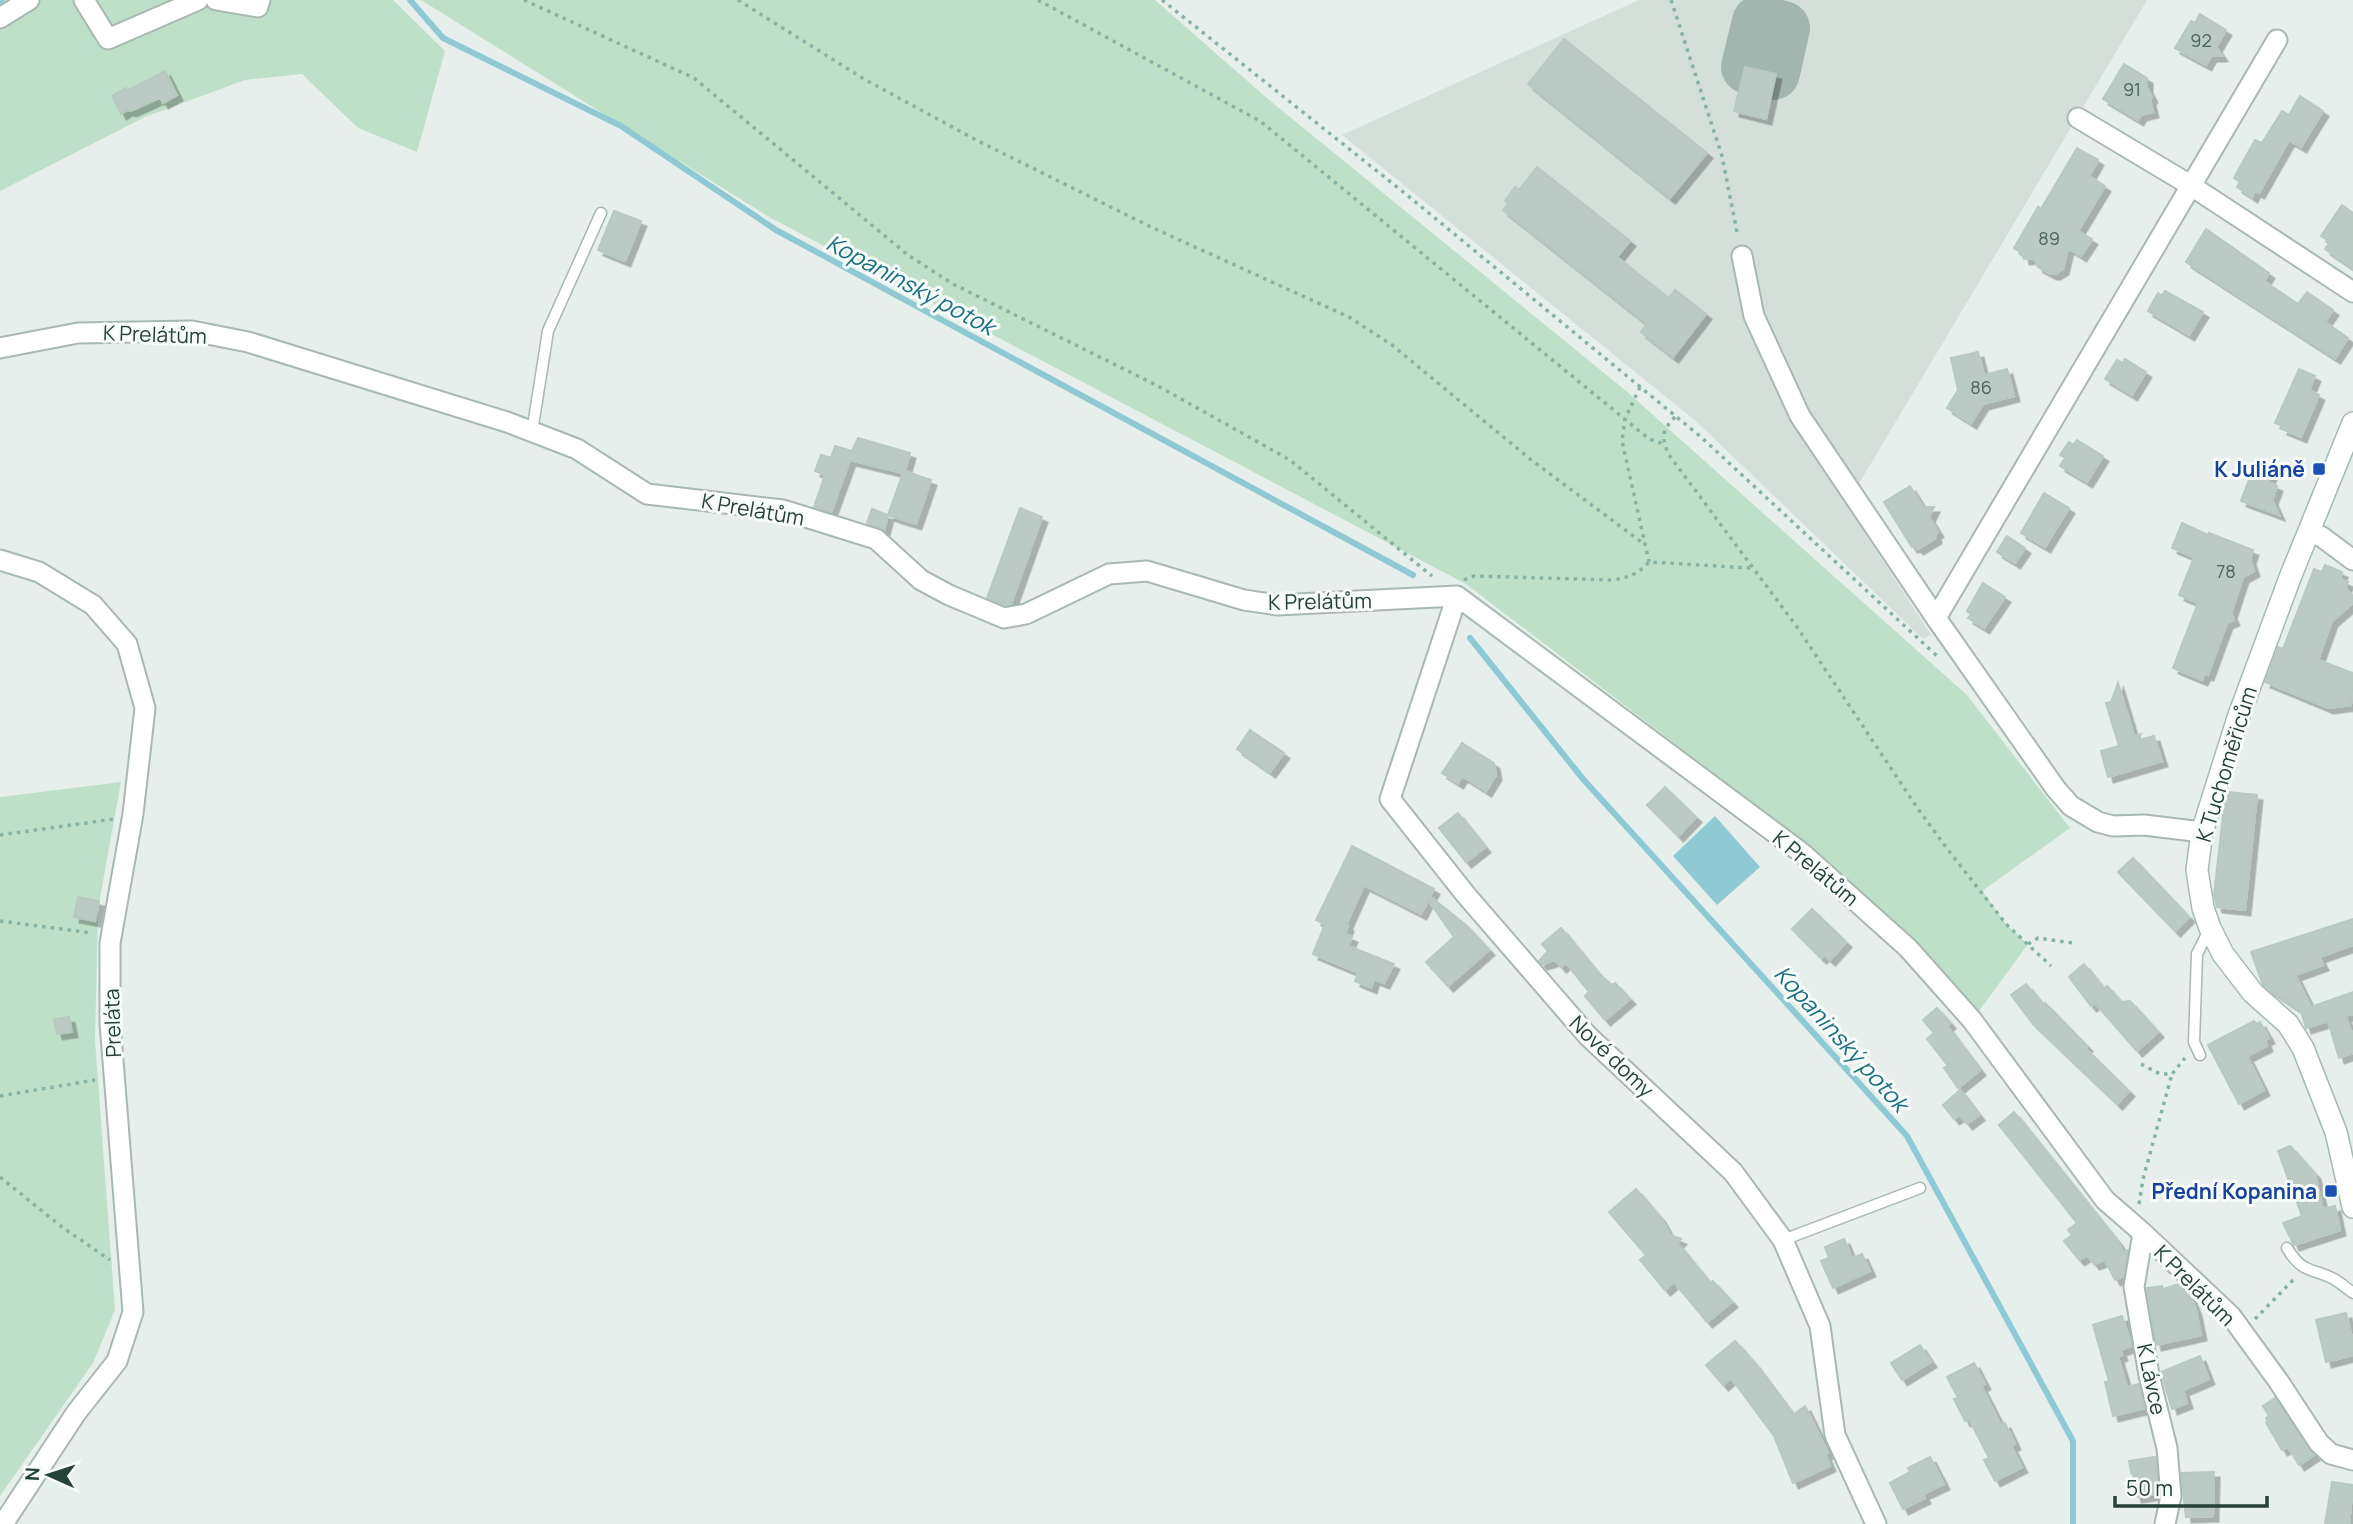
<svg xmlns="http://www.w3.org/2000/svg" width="2353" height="1524" viewBox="0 0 2353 1524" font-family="Manrope,sans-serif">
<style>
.built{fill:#d4dfda}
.green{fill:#bfe0c8}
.water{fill:#8ec9d4}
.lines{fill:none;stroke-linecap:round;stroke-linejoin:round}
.stream{stroke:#8ec9d4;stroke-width:6}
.taxiway{stroke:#a2b6b0;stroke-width:54}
.building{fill:#bbcac4;stroke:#b8c9c2;stroke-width:2;filter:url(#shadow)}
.lane-casing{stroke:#a8b8b2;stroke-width:13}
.street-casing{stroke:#a8b8b2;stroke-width:23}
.secondary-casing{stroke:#a4bbb3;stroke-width:24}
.path{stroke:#86b3a5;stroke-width:3.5;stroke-dasharray:3.5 5;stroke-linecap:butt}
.lane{stroke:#fff;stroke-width:10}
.street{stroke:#fff;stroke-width:19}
.secondary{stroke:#fff;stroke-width:21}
.transit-dot{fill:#1a4fb4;stroke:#f7fbf9;stroke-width:2.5}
.labels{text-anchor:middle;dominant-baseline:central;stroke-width:6;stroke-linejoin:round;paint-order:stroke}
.number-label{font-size:18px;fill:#4a645c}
.street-label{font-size:21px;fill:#24423a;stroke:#f7fbf9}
.transit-label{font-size:21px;font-weight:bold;fill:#164399;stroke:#f7fbf9;text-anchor:end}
.water-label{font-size:23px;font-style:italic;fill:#1c6f80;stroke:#f7fbf9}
</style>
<defs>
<filter id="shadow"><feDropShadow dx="5.5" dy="5.5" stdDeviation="0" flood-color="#0004"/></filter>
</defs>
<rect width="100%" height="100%" fill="#e6efeb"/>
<!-- built -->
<path class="built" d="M1639 0H2147L1854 492 1842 498 1931 635 1923 639 1697 422 1342 135Z"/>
<!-- green -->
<path class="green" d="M0 0H393L445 51 417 152 358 128 302 74 245 80 145 117 0 191Z
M421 0H1155L1268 99 1625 390 1967 695 2070 828 1982 891 2006 924 2028 944 1979 1011 1909 936 1806 844 1466 584 771 218Z
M121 782 98 909 95 1040 115 1310 93 1363 0 1496V797Z"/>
<!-- water -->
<path class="water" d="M1715 816 1760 867 1717 905 1673 856Z"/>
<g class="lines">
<!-- stream -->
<path class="stream" d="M410 0 443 38 621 126 776 230 1413 575
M0 1 1 0
M1470 638 1583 779 1907 1136 2073 1441V1524"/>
<!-- taxiway -->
<path class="taxiway" d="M1759 22 1783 28 1773 73 1748 67Z"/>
</g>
<!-- building -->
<path class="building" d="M2200 14 2226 30 2216 47 2222 56H2211L2206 65 2175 48 2191 21 2195 23Z
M1564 39 1707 153 1670 198 1528 84Z
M2124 64 2147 78V88L2152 97 2150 100 2153 112 2141 115 2138 120 2103 99Z
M1745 67 1776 74 1766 119 1734 111Z
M165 71 177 95 163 103 161 99H157L131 111 127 110 121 114 112 96 126 88 127 91Z
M2300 96 2323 111 2301 147 2289 140 2259 193 2255 191 2252 197 2237 187 2240 182 2234 178 2255 140 2262 143 2282 111 2289 115Z
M2077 148 2098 160 2089 176 2105 186 2078 231 2092 239 2081 256 2068 248 2063 269 2055 274H2051L2038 267 2034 258 2024 259 2023 254 2014 248 2038 207 2041 209Z
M1537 167 1630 241 1617 257 1669 298 1675 290 1706 314 1673 357 1641 332 1647 324 1503 210 1508 204 1505 201 1515 187 1519 190Z
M2342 205 2353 213V268L2325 249 2330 242 2321 236Z
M614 211 641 221 625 261 598 250Z
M2206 229 2269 273 2264 281 2298 304 2307 292 2333 310 2325 322 2348 338 2335 358 2186 262Z
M2165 291 2203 312 2189 335 2148 311 2158 293 2162 296Z
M1978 352 1984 375 2007 369 2014 396 1983 404 1971 423 1947 408 1958 390 1951 358Z
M2125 359 2146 372 2132 395 2105 379 2117 360 2123 363Z
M2299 369 2315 376 2309 390 2319 395 2301 437 2282 429 2284 426 2275 423Z
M858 438 910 453 905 471 931 480 916 524 888 515 903 473 850 460 831 512 814 507 825 475 815 471 821 455 831 458 835 446 852 451Z
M2077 440 2103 456 2087 482 2060 466 2065 458 2060 455 2069 442 2073 445Z
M2256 461 2274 467 2268 482 2277 486 2272 500 2279 515 2241 501Z
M1910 486 1923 507H1934L1929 517 1938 532 1935 533 1936 538 1918 549 1915 546 1912 547 1884 502Z
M2044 493 2069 508 2045 547 2021 533Z
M1020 508 1042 517 1011 604 1005 605 987 598Z
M872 509 888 515 884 530 867 523Z
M2182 523 2208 535 2209 533 2253 550 2250 559 2254 571 2243 577 2231 614 2234 620 2227 623 2208 675 2205 674 2202 680 2173 668 2198 603 2179 595 2194 557 2172 548Z
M2007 536 2025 548 2015 563 1997 552Z
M2325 565 2342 572 2340 579 2348 582 2345 588 2353 596V603L2332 621 2318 660 2353 673 2351 705 2328 708 2265 682 2278 647 2283 649 2314 569 2322 572Z
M1983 583 2005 597 1984 628 1968 618 1971 614 1967 611Z
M2118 683 2134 736 2141 734 2139 740 2154 736 2162 761 2108 777 2101 751 2119 746 2106 703 2111 702Z
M1250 730 1284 753 1270 772 1237 749Z
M1462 743 1494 763 1496 775 1486 791 1462 776 1458 783 1442 773Z
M1665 787 1696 817 1678 836 1647 805Z
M2228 792 2257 795 2245 910 2217 907 2214 895 2224 807Z
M1458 813 1485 847 1466 862 1439 828Z
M1352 846 1434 889 1421 914 1364 885 1346 925 1348 926 1345 934 1352 937 1348 946 1394 964 1384 983 1374 979 1371 988 1355 981 1359 973 1313 954 1325 924 1316 920Z
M2133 858 2189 917 2175 931 2118 872Z
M78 897 99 901 95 921 74 917Z
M1432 898 1466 925 1489 950 1448 986 1426 962 1454 937 1429 901Z
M1812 909 1846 942 1830 960 1824 955 1821 958 1792 929Z
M2353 919V945L2319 957 2323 965 2295 975 2311 1007 2353 992V1014L2345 1016 2353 1035V1053L2339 1058 2328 1021 2306 1028 2301 1011 2263 985 2251 952Z
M1561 928 1598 973 1612 985 1615 983 1630 999 1605 1020 1585 996 1589 992 1566 963 1561 967 1555 960 1542 964 1539 961 1548 951 1542 944Z
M2084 964 2104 989 2107 986 2121 1002 2130 1001 2158 1032 2137 1051 2095 1003 2091 1006 2069 977Z
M2026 984 2043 1005 2045 1003 2087 1046 2085 1048 2129 1091 2117 1104 2033 1024 2011 995Z
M1937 1008 1950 1023 1947 1026 1980 1070 1958 1088 1944 1068 1948 1066 1927 1039 1934 1033 1923 1020Z
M69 1017 72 1032 57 1034 54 1019Z
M2254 1021 2256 1024 2260 1022 2269 1038 2265 1040 2267 1046 2247 1056 2264 1090 2239 1104 2208 1045Z
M1960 1090 1979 1115 1967 1124 1960 1115 1954 1119 1943 1105Z
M2014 1112 2118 1242 2123 1252 2128 1250 2123 1276 2115 1280 2105 1260 2094 1264 2087 1255 2079 1260 2064 1241 2072 1235 2068 1230 2077 1223 1999 1125Z
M2290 1146 2315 1174 2323 1209 2335 1206 2340 1230 2294 1245 2283 1223 2302 1216 2278 1151Z
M1636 1189 1660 1217 1670 1235 1681 1239 1677 1243 1710 1283 1713 1281 1732 1302 1707 1322 1674 1282 1665 1290 1640 1260 1646 1255 1609 1212Z
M1844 1239 1852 1258 1862 1254 1870 1271 1833 1288 1821 1261 1829 1258 1825 1247Z
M2179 1284 2189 1293 2196 1310 2201 1335 2156 1345 2147 1288 2162 1286 2163 1289Z
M2346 1313 2353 1342V1355L2326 1362 2316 1320Z
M2122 1316 2132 1346 2120 1350 2122 1355 2118 1357 2127 1387 2139 1384 2145 1408 2113 1416 2105 1382 2109 1381 2093 1325Z
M1735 1341 1755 1364 1793 1415 1805 1406 1828 1453 1825 1454 1830 1466 1793 1483 1774 1436 1731 1378 1723 1385 1706 1365Z
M1920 1345 1931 1362 1902 1380 1891 1363Z
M2200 1356 2209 1379 2183 1390 2187 1403 2172 1409 2161 1372Z
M1974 1363 1985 1384 1981 1386 2001 1425 2005 1423 2015 1444 2011 1446 2022 1467 1995 1481 1984 1460 1989 1458 1969 1419 1965 1421 1954 1399 1958 1398 1947 1377Z
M2275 1398 2314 1455 2299 1465 2288 1447 2282 1450 2266 1423 2268 1422 2266 1418 2269 1416 2263 1406Z
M1930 1457 1944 1484 1923 1494 1925 1498 1903 1509 1890 1483 1910 1472 1908 1468Z
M2155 1457 2159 1494 2136 1497 2129 1461Z
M2214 1472 2213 1516 2186 1517 2181 1473Z
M2332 1482 2353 1485 2349 1524H2325Z"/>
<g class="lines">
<!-- lane casing -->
<g class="lane-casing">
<path id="lane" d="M532 432 548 331 601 213
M2200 1055 2194 1042 2197 954 2209 930
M1783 1240 1920 1188
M2287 1248C2303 1274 2310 1267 2334 1279 2340 1283 2347 1288 2353 1293"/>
</g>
<!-- street casing -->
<g class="street-casing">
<path id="street" d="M84 0 108 39 198 0
M216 0 258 7 260 0
M0 18 29 0
M2078 118 2190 185 2353 292
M1742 256 1754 316 1800 416 1936 618 2056 789 2071 806 2098 822 2113 826 2144 825 2202 832
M0 348 78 333 192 331 248 342 507 422 577 449 647 494 783 510 876 539 921 580 949 595 1004 618 1026 614 1109 574 1147 571 1244 600 1277 605 1457 596 1802 853 1908 948 1972 1020 2105 1200 2143 1233 2231 1316 2279 1382 2319 1443 2331 1454 2353 1460
M2309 531 2322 537 2353 560
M0 560 39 572 93 605 127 644 145 708 133 814 110 943V1023L133 1312 117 1361 76 1413 3 1524
M1457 596 1390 799 1466 895 1588 1036 1733 1172 1783 1240 1820 1326 1835 1435 1876 1524
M1936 618 2277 40
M2143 1233 2134 1287 2149 1375 2167 1448 2171 1496 2165 1524"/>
</g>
<!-- secondary casing -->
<g class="secondary-casing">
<path id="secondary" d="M2353 423 2291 575 2238 718 2202 832 2197 870 2203 908 2210 928 2223 954 2253 993 2288 1024 2303 1048 2336 1132 2353 1207"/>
</g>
<!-- path -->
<path class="path" d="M524 0 694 78 908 255 953 284 1158 386 1290 460 1432 576
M738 0 864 79 978 141 1151 227 1349 317 1392 345 1530 459 1644 544
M1038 0 1260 121 1649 439 1664 444
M1162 0 1402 191 1701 437 1937 656
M1671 0 1722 156 1738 237
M1640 387 1625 419 1622 441 1649 562
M1675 417C1662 430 1661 438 1669 455L1797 627 1918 809 1949 851 2006 924 2051 966
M1464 580 1474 576 1611 580C1628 578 1637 575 1649 562L1752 568
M0 835 114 819
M0 921 92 933
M2028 944 2038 938 2073 943
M2141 1064 2160 1074H2172L2185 1058
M0 1096 95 1080
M0 1177 62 1227 110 1260
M2139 1204 2143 1179 2172 1074
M2255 1319 2296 1277"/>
<!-- lane -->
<use href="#lane" class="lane"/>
<!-- street -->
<use href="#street" class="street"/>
<!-- secondary -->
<use href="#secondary" class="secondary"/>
</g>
<!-- markers -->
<g class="transit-dot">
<rect x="2312" y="462" width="14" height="14" rx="3.5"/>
<rect x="2324" y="1184" width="14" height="14" rx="3.5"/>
</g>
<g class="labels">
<!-- number labels -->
<g class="number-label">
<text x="2201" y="40">92</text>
<text x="2132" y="89">91</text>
<text x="2049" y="238">89</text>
<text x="1981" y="387">86</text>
<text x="2226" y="571">78</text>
</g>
<!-- street labels -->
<g class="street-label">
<text transform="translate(155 334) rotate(2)">K Prelátům</text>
<text transform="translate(753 509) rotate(10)">K Prelátům</text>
<text transform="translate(1320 601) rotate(-1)">K Prelátům</text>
<text transform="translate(2226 764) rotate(-73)">K Tuchoměřicům</text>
<text transform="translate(1816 868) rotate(40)">K Prelátům</text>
<text transform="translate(112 1023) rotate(-92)">Preláta</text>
<text transform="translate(1612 1056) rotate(44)">Nové domy</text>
<text transform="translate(2195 1285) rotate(45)">K Prelátům</text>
<text transform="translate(2152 1379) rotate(78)">K Lávce</text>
</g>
<!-- transit labels -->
<g class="transit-label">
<text x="2305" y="469">K Juliáně</text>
<text x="2317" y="1191">Přední Kopanina</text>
</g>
<!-- water labels -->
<g class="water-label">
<text transform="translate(911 284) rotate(28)">Kopaninský potok</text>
<text transform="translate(1842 1038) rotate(48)">Kopaninský potok</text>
</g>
</g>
<!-- north arrow -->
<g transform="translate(49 1475) rotate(273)" stroke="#f7fbf9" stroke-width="5" paint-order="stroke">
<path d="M0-5L12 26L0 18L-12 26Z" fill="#24423a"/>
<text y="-10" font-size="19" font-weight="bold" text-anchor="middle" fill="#24423a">N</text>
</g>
<!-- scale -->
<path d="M2115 1496v10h152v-10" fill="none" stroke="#24423a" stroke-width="3.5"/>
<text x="2126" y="1496" font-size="21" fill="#24423a" stroke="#f7fbf9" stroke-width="5" paint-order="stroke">50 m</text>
</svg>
